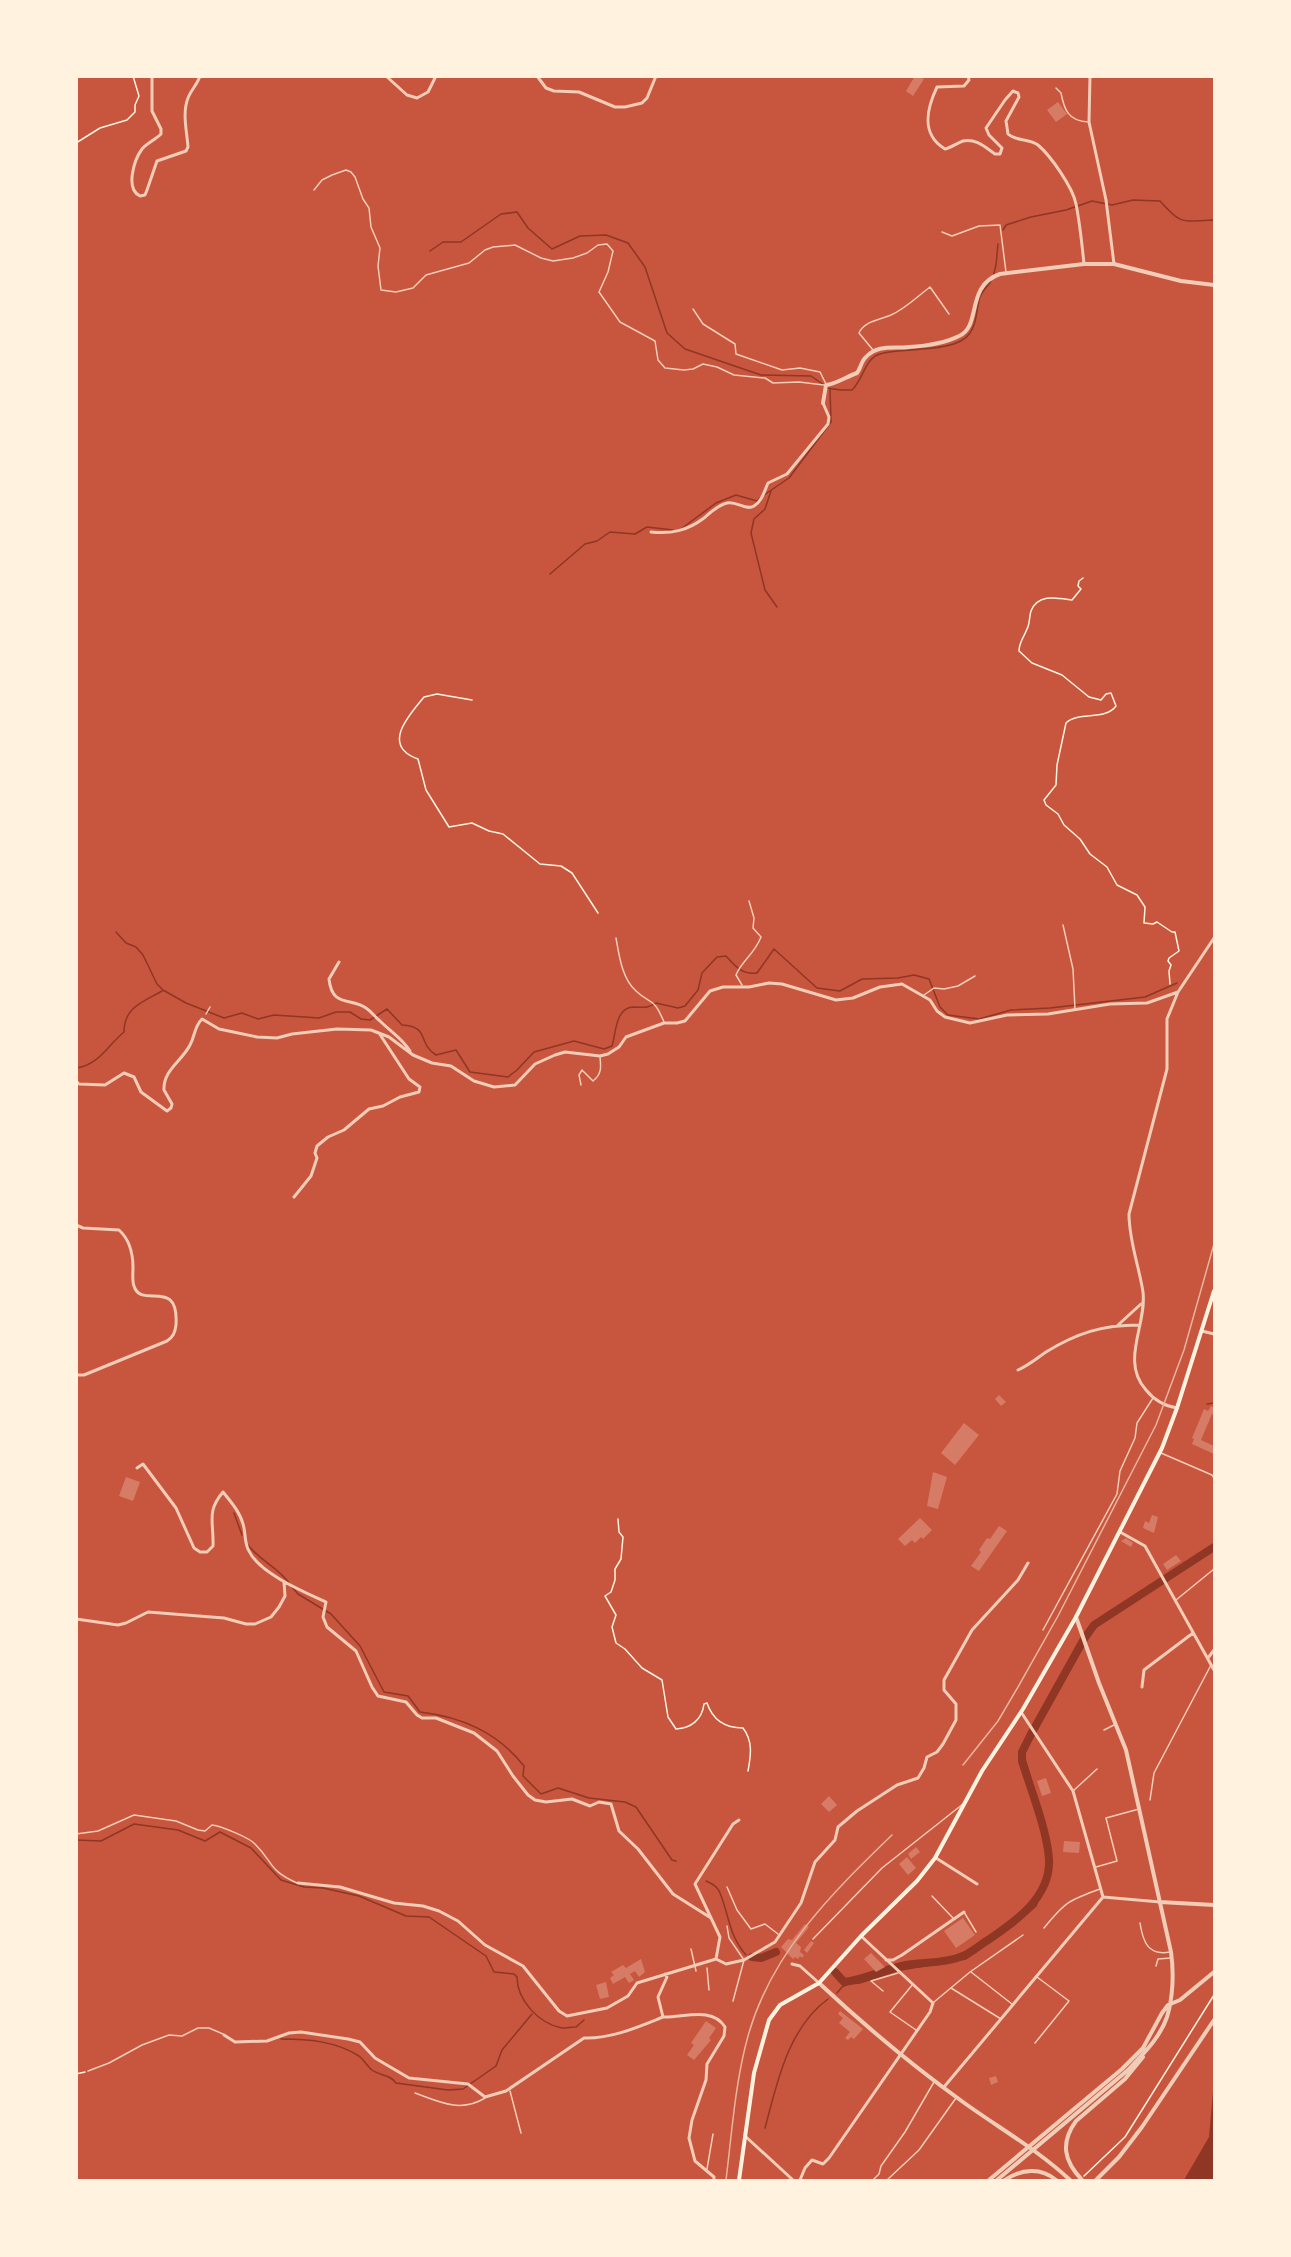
<svg xmlns="http://www.w3.org/2000/svg" width="1291" height="2257" viewBox="0 0 1291 2257" font-family="Helvetica,sans-serif">
<style>
.water{fill:#8f3625}
.lines{fill:none;stroke-linecap:round;stroke-linejoin:round}
.stream{stroke:#8f3625;stroke-width:1.5}
.river{stroke:#8f3625;stroke-width:8}
.building{fill:#d67c66}
.path{stroke:#fff3e0;stroke-width:1.5}
.service{stroke:#f1ccb7;stroke-width:1.5}
.minor{stroke:#f1ccb7;stroke-width:3}
.tertiary{stroke:#f1ccb7;stroke-width:4}
.secondary{stroke:#fff3e0;stroke-width:4}
.rail{stroke:#e9b49f;stroke-width:1.5}
</style>
<rect width="100%" height="100%" fill="#c8553d"/>
<!-- water -->
<path class="water" d="M1214 2080V2180H1184L1209 2137Z"/>
<g class="lines">
<!-- stream -->
<path class="stream" d="M1003 230 1006 225 1031 217 1066 210 1092 201 1112 205 1133 200 1160 201C1182 226 1182 221 1214 220
M430 251 443 242H461L501 214 517 212 528 228 552 249 580 236 606 235 628 243 645 267 667 333 685 349 761 375 811 376 824 385
M993 277 996 265 998 244
M827 388 841 390H852C863 380 865 358 880 354 902 347 956 354 970 333 978 322 976 308 980 297 982 291 988 286 991 281
M771 491 765 509 754 519 751 533 765 590 777 607
M764 495 789 478 831 422 830 389
M681 529 716 503 736 495 757 501 760 498
M550 574 585 544 597 541 610 532 635 534 647 527 673 530
M116 932 126 943 136 947 143 955 157 984 163 990 186 1003 224 1018 242 1013 258 1019 274 1015 319 1018 336 1012H350L361 1019 370 1020 387 1009 402 1025C431 1027 416 1042 436 1055L456 1050 470 1072 508 1077 517 1070 534 1052 574 1041 604 1049 612 1046C616 1034 615 1008 633 1007 643 1007 647 1009 656 1003L678 1008 685 1006 698 990 702 973 717 957 726 956C735 966 742 975 757 973L774 949 817 988 840 991 862 979 898 978 914 975 929 979 940 1007 948 1015 979 1019 1011 1010 1050 1008 1145 997 1177 983
M76 1068C99 1065 108 1045 124 1032 124 1007 143 1002 162 991
M1207 1404 1214 1403
M234 1513 242 1535
M248 1545C260 1561 278 1567 289 1583
M292 1587 298 1594 331 1614 360 1646 384 1692 408 1696 420 1712C462 1717 497 1732 524 1766L523 1776 541 1794 558 1788 589 1798 625 1802 636 1807 672 1860 676 1861
M1086 1641 1098 1624 1214 1550
M76 1840 101 1841 134 1824 178 1830 205 1841 220 1832 251 1848 281 1880 304 1887 323 1888 359 1896 406 1916 429 1917 486 1956 494 1972 514 1974 517 1977C517 2000 539 2024 562 2028 566 2028 572 2027 576 2027L584 2020
M706 1881C711 1883 718 1887 720 1893 729 1915 729 1936 746 1955
M901 1970 966 1959 1013 1926 1036 1906 1051 1870 1050 1845 1024 1755 1045 1713 1083 1645
M837 1993 842 1987 848 1984 860 1983 896 1971
M281 2039C308 2039 335 2041 359 2056 364 2060 367 2066 372 2070 380 2076 390 2074 396 2083L448 2090 463 2089 496 2066 502 2050 532 2014
M765 2128C777 2083 788 2028 828 1999"/>
<!-- river -->
<path class="river" d="M752 1957 761 1958 776 1952
M835 1972 844 1982C866 1979 885 1969 906 1965 925 1962 948 1963 965 1955 973 1951 981 1944 988 1940 1016 1921 1051 1897 1049 1859 1047 1830 1031 1790 1022 1761V1752L1030 1736 1084 1639 1094 1625 1214 1547"/>
</g>
<!-- building -->
<path class="building" d="M915 76 924 79 913 96 906 91Z
M1058 102 1067 114 1056 122 1047 110Z
M999 1395 1006 1402 1001 1406 995 1399Z
M1211 1406 1214 1408V1415L1212 1414 1201 1440 1214 1446V1454L1192 1444 1194 1439 1192 1438 1204 1409 1208 1411Z
M964 1423 979 1435 955 1465 941 1453Z
M933 1472 947 1477 938 1509 927 1506Z
M126 1477 140 1482 133 1501 119 1496Z
M1152 1515 1158 1517 1154 1533 1143 1528 1145 1521 1149 1523Z
M920 1518 932 1530 923 1539 921 1537 915 1543 912 1540 905 1546 898 1539Z
M999 1526 1007 1531 979 1571 971 1566 981 1552 979 1550 987 1538 990 1539Z
M1126 1538 1133 1543 1131 1547 1121 1541Z
M1176 1555 1181 1561 1167 1570 1163 1564Z
M1046 1778 1051 1793 1042 1796 1037 1781Z
M829 1796 837 1805 829 1812 821 1804Z
M1064 1841 1080 1842 1079 1853 1063 1852Z
M916 1847 920 1852 911 1859 908 1854Z
M907 1857 916 1868 908 1875 899 1864Z
M963 1918 975 1935 956 1948 944 1931Z
M805 1924 809 1927 796 1943 801 1947 800 1952 804 1955 802 1958 800 1956 798 1959 795 1957 793 1959 781 1947 788 1939 792 1940Z
M811 1941 814 1943 807 1953 804 1950Z
M871 1953 885 1967 876 1972 864 1959Z
M641 1959 645 1972 639 1977 635 1971 630 1974 634 1980 629 1983 625 1977 613 1984 610 1978 614 1975 611 1972 623 1965 626 1968Z
M606 1982 609 1997 600 1999 596 1985Z
M840 2011 863 2029 854 2039 851 2037 848 2040 845 2038 850 2032 839 2023 843 2018 838 2014Z
M706 2021 716 2028 709 2038 711 2040 694 2060 687 2055 694 2045 691 2043Z
M996 2076 998 2082 991 2085 989 2078Z"/>
<g class="lines">
<!-- path -->
<path class="path" d="M76 143 100 128 127 120 135 112V105L139 96 133 76
M1083 578 1079 581 1078 586 1081 589 1072 600C1058 598 1038 593 1031 611 1029 617 1030 624 1027 629 1024 637 1019 642 1019 651L1032 663 1062 675 1089 697 1101 700 1106 694 1111 693 1116 706C1105 721 1079 711 1066 723L1057 765 1056 785 1044 800 1046 805 1058 814 1064 825 1080 839 1090 854 1107 867 1117 885 1137 895 1145 907 1144 923 1153 924 1157 922 1172 932H1175L1179 951 1169 958 1168 961 1171 965 1169 971 1170 984
M472 700 437 694 424 697C408 716 381 746 418 759L426 790 449 827 472 823 489 831 503 834 540 864 561 866 572 873 598 913
M618 1519 619 1532 623 1537 621 1559 615 1569V1580L611 1592 605 1596 616 1615 612 1627 616 1643 625 1649 642 1668 662 1680 668 1717 676 1729C691 1728 702 1720 704 1704L707 1703C713 1721 725 1728 743 1728 753 1741 751 1755 748 1771
M76 2074 85 2072
M1084 2176 1125 2137 1214 1995"/>
<!-- service -->
<path class="service" d="M1056 88 1061 93C1064 109 1068 121 1088 122
M314 190 322 180 332 175 346 170 351 172 355 177 363 199 369 208 371 227 380 248 378 266 381 290 396 292 413 288 426 275 469 263 485 250 493 247 515 245 541 258 553 261 573 258 587 253 598 245 607 244 613 251 608 272 599 292 620 322 655 341 658 360 665 368 684 370 693 369 703 364 717 367 734 375 765 378 773 383 799 382 824 385
M942 232 952 236 979 226 1000 225 1006 272
M693 309 703 324 735 344 736 354 782 370 800 368 820 372 826 384
M873 350 859 333C864 321 880 320 891 315 905 309 918 296 930 287L949 314
M1063 925 1073 969 1075 1009
M616 938C619 955 622 979 636 991 652 1006 653 996 664 1022
M742 985 736 975C742 960 754 955 761 937L753 928 754 918 749 901
M924 995 934 988 944 989 958 986 975 976
M206 1014 210 1007
M581 1085 579 1075 582 1070 593 1081C602 1074 601 1067 600 1057
M1161 1453 1212 1475 1214 1478
M1176 1600 1214 1569
M1043 1630 1117 1494 1120 1471 1135 1438 1137 1423 1153 1398
M1104 1730 1114 1725
M1073 1791 1097 1769
M1150 1800 1154 1773 1211 1665
M76 1834 98 1831 134 1815 176 1821 198 1830 205 1831 212 1825C221 1826 250 1838 255 1844 274 1863 268 1870 297 1883
M1096 1867 1117 1861 1106 1818 1139 1809
M727 1887 737 1910 751 1929 765 1924 778 1934
M932 1896 953 1918
M964 1912 976 1932
M1140 1923C1143 1942 1148 1956 1170 1952
M727 1926 729 1938 744 1960 733 2001
M1044 1928C1065 1902 1069 1900 1100 1889
M813 1939 882 1868 963 1804
M691 1949 696 1971
M1156 1966 1158 1959 1171 1958
M707 1968 709 1990
M971 1972 1012 2004
M913 1984 890 2012 916 2030
M951 1988 1001 2019
M883 1991 871 1981 898 1973
M934 2002 970 1972 1023 1935
M1035 2043 1069 2001 1037 1977
M88 2071 109 2063 142 2045 169 2035 182 2036 198 2028H209L223 2034
M510 2091 521 2133
M415 2093C439 2102 461 2113 485 2098
M707 2169 713 2134
M873 2180 879 2174 881 2166 905 2132 934 2082
M887 2180 919 2150 956 2098"/>
<!-- minor -->
<path class="minor" d="M152 76V111L161 129V134C155 140 147 143 142 149 134 160 125 189 140 196L145 195 147 190 157 161 186 151 188 147C187 132 182 113 188 98 191 90 197 85 200 76
M386 76 407 95 417 98 428 92 436 76
M537 76 546 88 554 91 579 92 615 107H625L642 103 647 98 656 76
M968 76 969 80 964 86 937 87C927 108 920 134 945 149 951 148 957 143 963 141 976 138 986 148 995 154H1000L1002 148 989 135 986 128 1005 100 1013 91 1018 93 1019 97 1006 121 1008 134C1017 142 1029 138 1038 145 1051 156 1073 188 1076 204 1080 224 1082 244 1084 264
M1090 76 1089 122 1106 200 1114 264
M651 532C671 534 687 531 704 518 711 512 718 505 727 503 737 501 746 511 754 506 762 501 764 492 768 483L787 474 828 424 829 417 823 403
M339 962 329 979C332 1008 351 997 366 1008 372 1012 375 1017 380 1021 391 1032 402 1038 410 1051
M76 1081 79 1084 105 1085 124 1073 134 1077 141 1092 167 1111 171 1108 172 1104 164 1090C163 1070 182 1061 190 1045 195 1036 194 1027 202 1019L219 1029 257 1037 277 1038 292 1034 337 1029 371 1030 389 1037 413 1055 432 1063 451 1066 474 1081 494 1087 515 1085 535 1064 555 1055 565 1052 600 1056 608 1054 619 1047 626 1037 664 1023H677L685 1021 710 991 723 987H749L769 983 782 984 836 1000 853 998 880 987 902 984 930 1000 937 1011 945 1017 970 1023 1007 1015 1048 1014 1110 1004 1147 1003 1178 992
M294 1197 311 1176 317 1158 315 1153 317 1146 328 1137 344 1130 369 1109 383 1106 400 1097 419 1092 420 1087 409 1079 379 1033
M76 1225 83 1228 119 1230C129 1239 133 1254 133 1268 133 1273 132 1281 134 1286 141 1310 179 1276 176 1325 175 1333 173 1337 167 1341L84 1375H76
M1118 1325 1141 1304
M1202 1331 1214 1334
M1018 1370C1029 1365 1037 1358 1046 1352 1077 1333 1102 1325 1139 1325
M1177 1408C1164 1406 1155 1401 1146 1390 1120 1361 1147 1325 1143 1292 1139 1266 1129 1241 1129 1214L1167 1069V1019L1178 992 1214 938
M137 1468 143 1464 176 1508 194 1548 200 1552H207L213 1546C214 1522 206 1512 223 1492 231 1502 240 1512 243 1524 246 1533 244 1543 249 1551 259 1573 304 1592 326 1602L323 1617 327 1627 356 1651 372 1687 378 1696 406 1702 417 1715 422 1718H436L474 1733 497 1751 513 1776 528 1795 535 1800 546 1802 572 1799 590 1806 599 1802 611 1804 619 1831 638 1849 673 1894 711 1918
M1120 1532 1145 1546 1214 1670
M76 1619 118 1625 126 1623 148 1612 224 1618 246 1624H255L271 1617 279 1607 285 1596 284 1582
M1208 1658 1214 1650
M1142 1687 1144 1670 1193 1633
M1021 1712 1073 1791 1103 1897
M936 1858 977 1884
M298 1883 340 1887 394 1903 423 1906 439 1911 458 1921 485 1945 523 1966 559 2011 567 2016 607 2008 628 1996 637 1983 716 1959 726 1964 744 1960 775 1942 801 1903 815 1862 835 1840 838 1827 857 1811 897 1785 918 1778 924 1768 927 1757 937 1752 943 1744 956 1720V1704L944 1690V1680L972 1630 1018 1580 1028 1563
M1103 1897 1160 1902
M716 1959 720 1937 695 1884 733 1824 739 1820
M886 1960H893L902 1955 964 1912
M792 1964 800 1966 819 1983
M665 1974 667 1977 658 1997 663 2017C683 2018 712 2006 725 2027L724 2036 707 2064 706 2080 692 2120 689 2138 695 2161 714 2177V2180
M224 2035 235 2042 267 2041 289 2033 301 2032 348 2039 360 2042 375 2058 409 2078 468 2084 485 2097 506 2091 584 2038C611 2039 638 2027 663 2017
M944 2087 1103 1897
M745 2136 793 2180
M800 2180 805 2168 812 2160 823 2164 829 2158 930 2012 933 2003 861 1936"/>
<!-- tertiary -->
<path class="tertiary" d="M823 403 826 385C834 385 848 376 857 373 861 368 861 361 866 357 878 344 894 349 909 347 925 346 945 343 959 336 982 326 965 286 1000 274L1084 264H1114L1181 281 1214 285
M1160 1902 1214 1905
M819 1983C864 2025 913 2066 963 2102 999 2128 1038 2150 1070 2180
M989 2180 1122 2069 1143 2048 1162 2013 1168 2005 1180 2000 1214 1972
M997 2180 1128 2070C1142 2055 1160 2038 1167 2017 1173 1998 1174 1972 1171 1952L1126 1750 1099 1683 1076 1617
M1005 2180C1021 2169 1041 2167 1056 2180
M1082 2180C1064 2161 1060 2143 1076 2121L1125 2079 1143 2057
M1096 2180 1119 2157 1142 2127 1214 2020"/>
<!-- secondary -->
<path class="secondary" d="M739 2180 754 2073 769 2020 780 2005 819 1983 861 1936 917 1881 935 1858 982 1771 1023 1709 1076 1617 1162 1448 1177 1408 1214 1291"/>
<!-- rail -->
<path class="rail" d="M963 1765 998 1721 1018 1687 1058 1616 1156 1425 1184 1350 1214 1244
M726 2180C732 2132 735 2083 748 2036 771 1953 832 1893 892 1835"/>
</g>
<!-- border -->
<rect width="1291" height="2257" fill="none" stroke="#fff3e0" stroke-width="156"/>
</svg>
